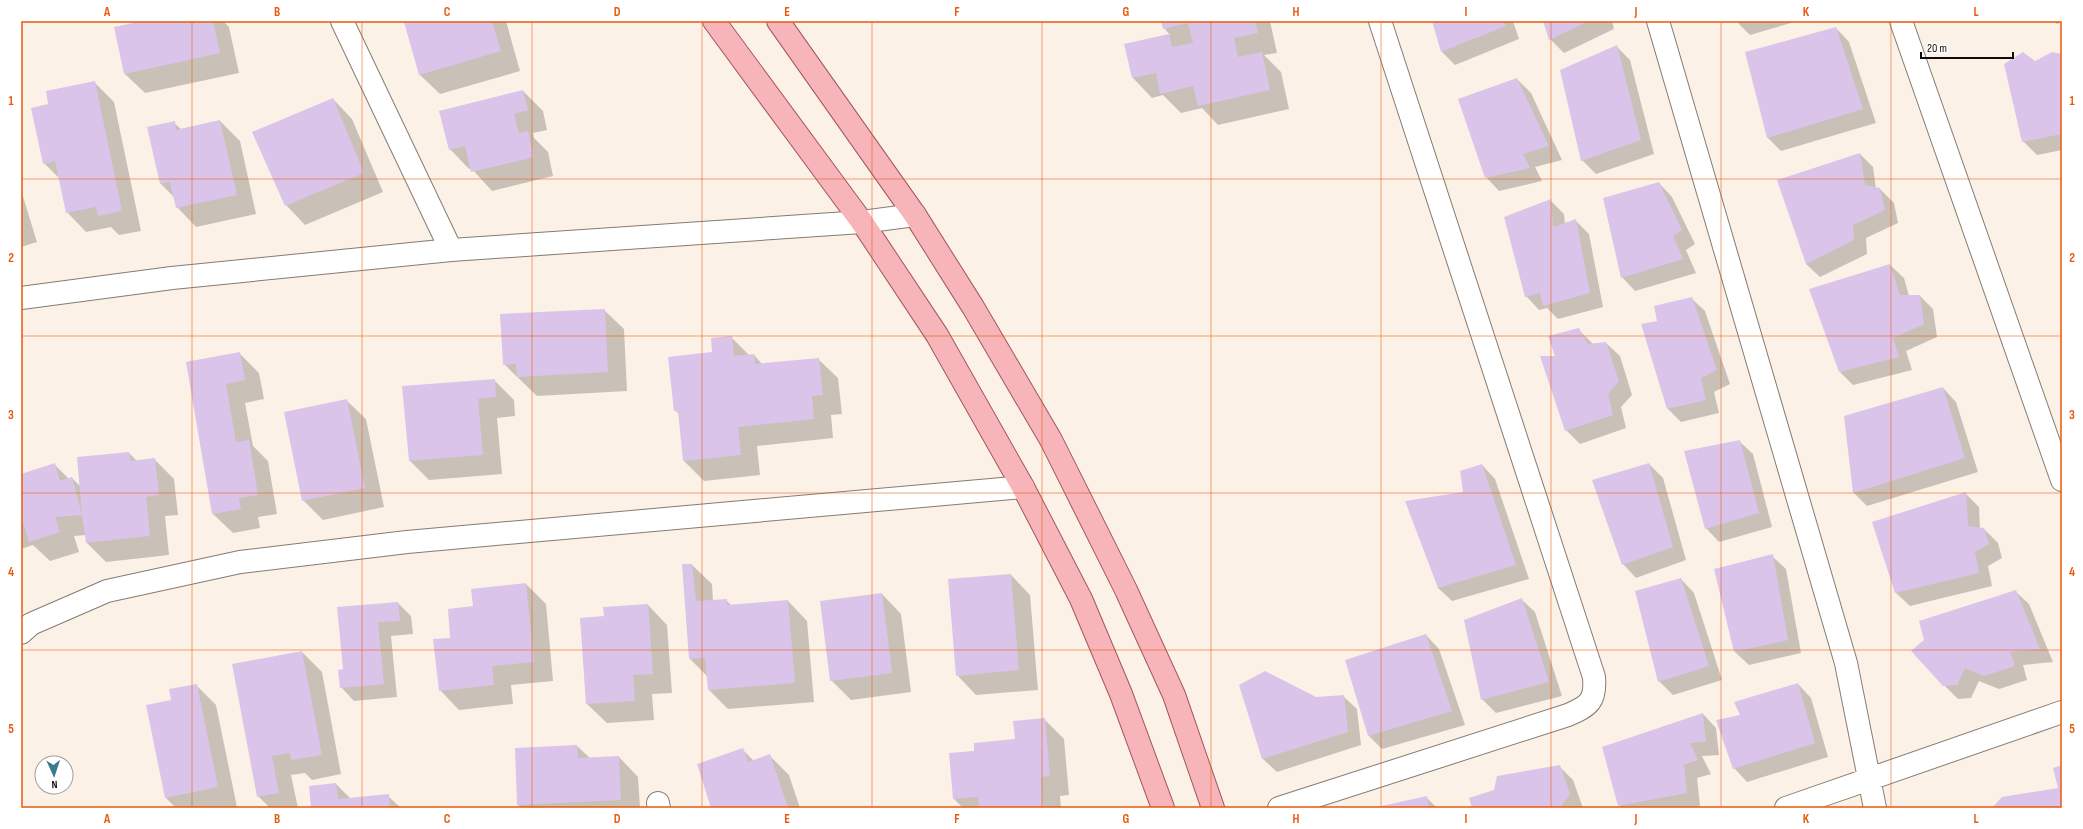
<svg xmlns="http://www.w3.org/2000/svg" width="2083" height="829" viewBox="0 0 2083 829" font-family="'Sofia Sans Condensed',sans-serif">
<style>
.shadow{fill:#0003}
.building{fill:#dbc4e9}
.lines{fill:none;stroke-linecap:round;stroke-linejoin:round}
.minor-casing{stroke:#857b72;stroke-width:24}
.major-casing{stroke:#a2585c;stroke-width:24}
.minor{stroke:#fff;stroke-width:22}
.major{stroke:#f7b4b9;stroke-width:22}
.grid{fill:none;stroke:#e8590c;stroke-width:1;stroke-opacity:0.55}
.neatline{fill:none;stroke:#e8590c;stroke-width:1.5}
.grid-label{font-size:13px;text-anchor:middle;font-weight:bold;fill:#e8590c}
</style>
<rect width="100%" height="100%" fill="#fcf1e7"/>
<!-- shadow -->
<path class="shadow" d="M147 21H223L229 27 239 73 145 93 125 74Z
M410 21H506L520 71 440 94 420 75Z
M1162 21H1270L1277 53 1264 55 1281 72 1289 109 1218 125 1202 108 1181 113 1163 95 1152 98 1133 78 1125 45 1170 35 1164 28Z
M1433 21H1513L1519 39 1455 65 1442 52Z
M1544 21H1612L1614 29 1564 53 1550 39Z
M1736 21H1798L1750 35Z
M2054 21H2062V22L2057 24Z
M1836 28 1849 42 1876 123 1781 151 1768 138 1746 53Z
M1617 47 1630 60 1654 154 1596 174 1582 160Z
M2062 55V150L2037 155 2023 141 2035 62Z
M1517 79 1531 93 1562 160 1535 167 1542 181 1499 191 1486 177Z
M94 82 114 102 141 231 119 235 111 227 86 232 67 212 60 179 44 163 50 104Z
M523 91 543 111 547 130 533 133 534 138 548 152 553 176 492 191 471 168 469 169 450 149Z
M333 99 352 119 383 192 305 225 286 205Z
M220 121 240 141 256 214 196 227 177 207 175 198 161 184 174 123 181 129Z
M1860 154 1873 167 1876 189H1880L1894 203 1898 223 1866 238 1867 254 1820 277 1806 264Z
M1659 183 1672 197 1695 244 1686 250 1696 273 1635 291 1622 277Z
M21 190 37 242 21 247Z
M1550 200 1564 214 1565 224 1575 220 1589 234 1603 307 1558 319 1547 308 1539 310 1526 296Z
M1890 265 1904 278 1909 296H1920L1933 309 1937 337 1906 351 1912 370 1853 385 1840 372Z
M1691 298 1705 311 1730 384 1714 392 1719 413 1681 422 1668 409 1658 322Z
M604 310 624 329 627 391 537 396 504 364Z
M1578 329 1593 344 1606 343 1620 356 1632 395 1621 407 1626 428 1580 444 1566 430 1556 357Z
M731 337 750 356 754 355 763 365 818 359 838 378 842 414 831 415 833 438 757 446 760 475 704 481 684 461 679 414 675 410 714 353Z
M239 353 259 373 264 399 245 403 253 446 268 461 277 514 258 517 260 528 233 533 213 514 187 362Z
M494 380 514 400 515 416 497 418 502 474 429 480 410 461Z
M1943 388 1956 402 1978 472 1867 506 1854 493 1845 417Z
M346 400 366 419 384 507 323 520 303 500Z
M1739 441 1753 454 1772 527 1719 542 1706 528Z
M129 453 137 461 154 459 174 479 178 515 165 516 169 555 106 562 87 543 86 535 74 536 79 552 50 561 33 545 21 549V475L54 464 69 479 72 478 81 487Z
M1649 464 1663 478 1686 560 1636 578 1623 564Z
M1482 465 1495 479 1529 579 1452 601 1438 588Z
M1966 494 1979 507 1980 529H1984L1998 543 2002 558 1988 566 1992 586 1910 606 1896 593 1874 523Z
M1772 556 1786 569 1801 653 1749 665 1735 652Z
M692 565 712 584 713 601 726 600 732 606 788 601 807 621 814 702 728 709 709 690 707 676 690 659Z
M1011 575 1030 595 1038 690 976 695 957 675Z
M1681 579 1694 593 1722 680 1673 695 1659 681Z
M526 584 546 604 553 681 511 685 513 704 459 710 440 690 451 639 474 607Z
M2015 591 2029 604 2053 662 2023 665 2027 680 1999 689 1979 681 1971 698 1958 699 1944 685Z
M882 594 901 614 911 692 851 700 831 680Z
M1521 599 1535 612 1562 696 1496 713 1482 699Z
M398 603 411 616 413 634 391 636 397 697 354 701 341 687 344 670 338 608Z
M648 605 667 625 672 693 652 694 654 720 607 723 587 704 605 617Z
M1426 635 1439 649 1465 725 1382 749 1369 736Z
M302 652 322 672 341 774 312 780 305 773 291 775 298 808H270L258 796Z
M1798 684 1811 698 1828 757 1747 782 1734 768 1741 716Z
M196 685 216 705 237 807 176 808 166 798 173 701Z
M1240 685 1316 698 1343 696 1357 709 1361 745 1277 772 1263 759Z
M1703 714 1716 728 1719 755 1702 756 1711 774 1697 778 1700 806 1690 808H1621L1603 747Z
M1044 719 1064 739 1069 795 1060 796 1061 808H963L954 799 950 754 975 751 1016 740Z
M577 746 590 758 619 757 638 777 640 808H522L518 805Z
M743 750 754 761 769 755 789 775 800 808H712Z
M1559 766 1573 780 1583 808H1473L1495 791Z
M336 784 351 799 388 796 401 808H312Z
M1426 797 1437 808H1378Z"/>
<!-- building -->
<path class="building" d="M142 21H213L220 53 124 74 114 27Z
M407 21H492L501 51 419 75 404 22Z
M1161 21H1255L1258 33 1234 38 1238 57 1262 52 1270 90 1198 106 1193 86 1160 94 1156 73 1132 78 1124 44 1169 34 1172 47 1193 43 1188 23 1163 29Z
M1432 21H1504L1506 26 1441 52Z
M1543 21H1589L1549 40Z
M1836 27 1863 109 1767 138 1745 52Z
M1617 45 1641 140 1581 161 1560 70Z
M2023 52 2035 61 2052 52 2062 54V134L2022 142 2004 64Z
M1517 78 1549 146 1523 154 1530 168 1485 178 1458 99Z
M95 81 122 211 98 216 96 207 66 213 55 161 43 164 31 108 48 104 46 91Z
M523 90 528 110 514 114 519 133 528 131 534 157 471 172 465 146 449 150 439 111Z
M333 98 364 173 285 206 252 132Z
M220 120 237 195 176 208 170 182 160 184 147 127 175 121 176 130Z
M1860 153 1865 185 1880 188 1885 210 1853 225 1854 240 1806 264 1777 180Z
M1659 182 1682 230 1673 236 1683 259 1621 278 1603 198Z
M1551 199 1553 227 1576 219 1590 293 1543 306 1540 293 1525 297 1504 217Z
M1890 264 1900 295H1920L1924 324 1893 338 1899 357 1839 372 1809 289Z
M1692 297 1717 370 1701 378 1706 400 1667 409 1641 324 1657 321 1654 306Z
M605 309 608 372 517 377 516 364 503 365 500 314Z
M1579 328 1588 344 1606 342 1619 381 1608 394 1613 415 1565 431 1540 356H1555L1548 336Z
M732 336 734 356 754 354 755 364 819 358 823 395 812 396 814 419 738 427 741 455 683 461 678 411H674L668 357 712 352 711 338Z
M240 352 245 380 226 384 236 442 249 440 258 495 239 498 241 509 212 514 186 362Z
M495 379 496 397 478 399 483 455 409 461 402 386Z
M1943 387 1965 458 1853 493 1844 416Z
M347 399 365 488 302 501 284 412Z
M1740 440 1759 513 1705 529 1684 451Z
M129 452 130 461 155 458 159 495 146 497 150 536 86 543 82 515 55 517 60 532 29 542 23 522 21 523V474L55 463 60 481 72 477 82 515 77 457Z
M1649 463 1673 547 1622 565 1592 480Z
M1482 464 1516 565 1438 588 1405 501 1463 492 1460 471Z
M1966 492 1968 526 1984 528 1989 544 1975 552 1979 573 1895 593 1872 522Z
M1773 554 1788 640 1734 652 1714 569Z
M682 564H692L696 601 727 599V605L788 600 795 683 708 690 705 658 689 659Z
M1011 574 1019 670 956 676 948 579Z
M1681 578 1709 666 1658 682 1635 591Z
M526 583 534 662 492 666 494 685 439 691 433 639 450 638 448 609 473 606 471 589Z
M2016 590 2040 649 2010 652 2015 666 1984 676 1965 668 1957 685 1943 686 1911 651 1924 640 1919 621Z
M882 593 892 673 830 681 820 601Z
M1522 598 1549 682 1481 700 1464 620Z
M398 602 400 621 378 622 384 684 340 688 338 670 343 669 337 607Z
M648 604 653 674 633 675 635 701 586 704 580 618 604 616 603 607Z
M1426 634 1452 711 1368 736 1345 660Z
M302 651 322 755 291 760 290 753 272 756 279 793 257 797 232 664Z
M1265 671 1316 697 1344 695 1348 732 1262 759 1239 685Z
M1798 683 1815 743 1733 769 1716 720 1740 715 1734 702Z
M197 684 218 787 165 798 146 705 171 700 169 689Z
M1703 713 1706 742 1690 743 1698 760 1684 765 1687 793 1618 806 1602 747Z
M1045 718 1050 776 1041 777 1043 808H979L978 797 953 799 949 753 974 751V743L1015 739 1013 721Z
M577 745 578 758 619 756 621 800 517 805 515 748Z
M743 748 748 762 770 754 788 808H711L697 764Z
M1560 765 1570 794 1562 805V808H1472L1469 798 1494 790 1497 776Z
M2062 765V808H1992L2002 797 2058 788 2053 768Z
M336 783 338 799 389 794 390 808H311L309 786Z
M1427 796 1429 808H1377V807Z"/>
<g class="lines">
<!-- minor casing -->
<g class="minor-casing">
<path id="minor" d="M342 21 451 250
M1658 21 1846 663 1875 808
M1901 21 2062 480
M21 298 172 278 451 250 862 222 915 215
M21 633 31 624 107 591 240 562 407 542 1023 487
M658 803 659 808
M1279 808 1568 715C1589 706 1596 701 1594 677L1380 21
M1786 808 2062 712"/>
</g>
<!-- major casing -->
<g class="major-casing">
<path id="major" d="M714 21 862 222 937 335 1023 487 1081 599 1121 694 1163 808
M778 21 915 215 973 307 1051 440 1126 590 1174 695 1213 808"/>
</g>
<!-- minor -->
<use href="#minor" class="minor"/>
<!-- major -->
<use href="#major" class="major"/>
</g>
<!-- grid -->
<path class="grid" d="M192 21V808M362 21V808M532 21V808M702 21V808M872 21V808M1042 21V808M1211 21V808M1381 21V808M1551 21V808M1721 21V808M1891 21V808M21 179H2062M21 336H2062M21 493H2062M21 650H2062"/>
<!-- border -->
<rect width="2083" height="829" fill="none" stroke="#ffffff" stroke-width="44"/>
<!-- north arrow -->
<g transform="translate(54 775) rotate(177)"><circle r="19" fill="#ffffff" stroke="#9f9d9c"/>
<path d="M0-3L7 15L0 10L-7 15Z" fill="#3c7a90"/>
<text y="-6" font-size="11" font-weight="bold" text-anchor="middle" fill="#0e0b08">N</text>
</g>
<!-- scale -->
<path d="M1921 52v6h92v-6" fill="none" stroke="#0e0b08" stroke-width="2"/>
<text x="1927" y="52" font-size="12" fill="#0e0b08" stroke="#ffffff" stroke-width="3" paint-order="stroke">20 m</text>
<rect x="22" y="22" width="2039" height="785" class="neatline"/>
<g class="grid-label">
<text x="107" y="16">A</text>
<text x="277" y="16">B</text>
<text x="447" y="16">C</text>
<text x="617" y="16">D</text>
<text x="787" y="16">E</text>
<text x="957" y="16">F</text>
<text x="1126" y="16">G</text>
<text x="1296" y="16">H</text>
<text x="1466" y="16">I</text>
<text x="1636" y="16">J</text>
<text x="1806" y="16">K</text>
<text x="1976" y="16">L</text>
<text x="11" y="105">1</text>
<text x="2072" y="105">1</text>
<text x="11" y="262">2</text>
<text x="2072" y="262">2</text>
<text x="11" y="419">3</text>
<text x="2072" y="419">3</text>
<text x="11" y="576">4</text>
<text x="2072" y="576">4</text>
<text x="11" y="733">5</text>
<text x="2072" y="733">5</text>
<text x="107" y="823">A</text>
<text x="277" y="823">B</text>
<text x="447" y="823">C</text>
<text x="617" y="823">D</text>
<text x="787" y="823">E</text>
<text x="957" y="823">F</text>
<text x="1126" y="823">G</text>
<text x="1296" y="823">H</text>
<text x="1466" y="823">I</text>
<text x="1636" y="823">J</text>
<text x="1806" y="823">K</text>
<text x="1976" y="823">L</text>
</g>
</svg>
